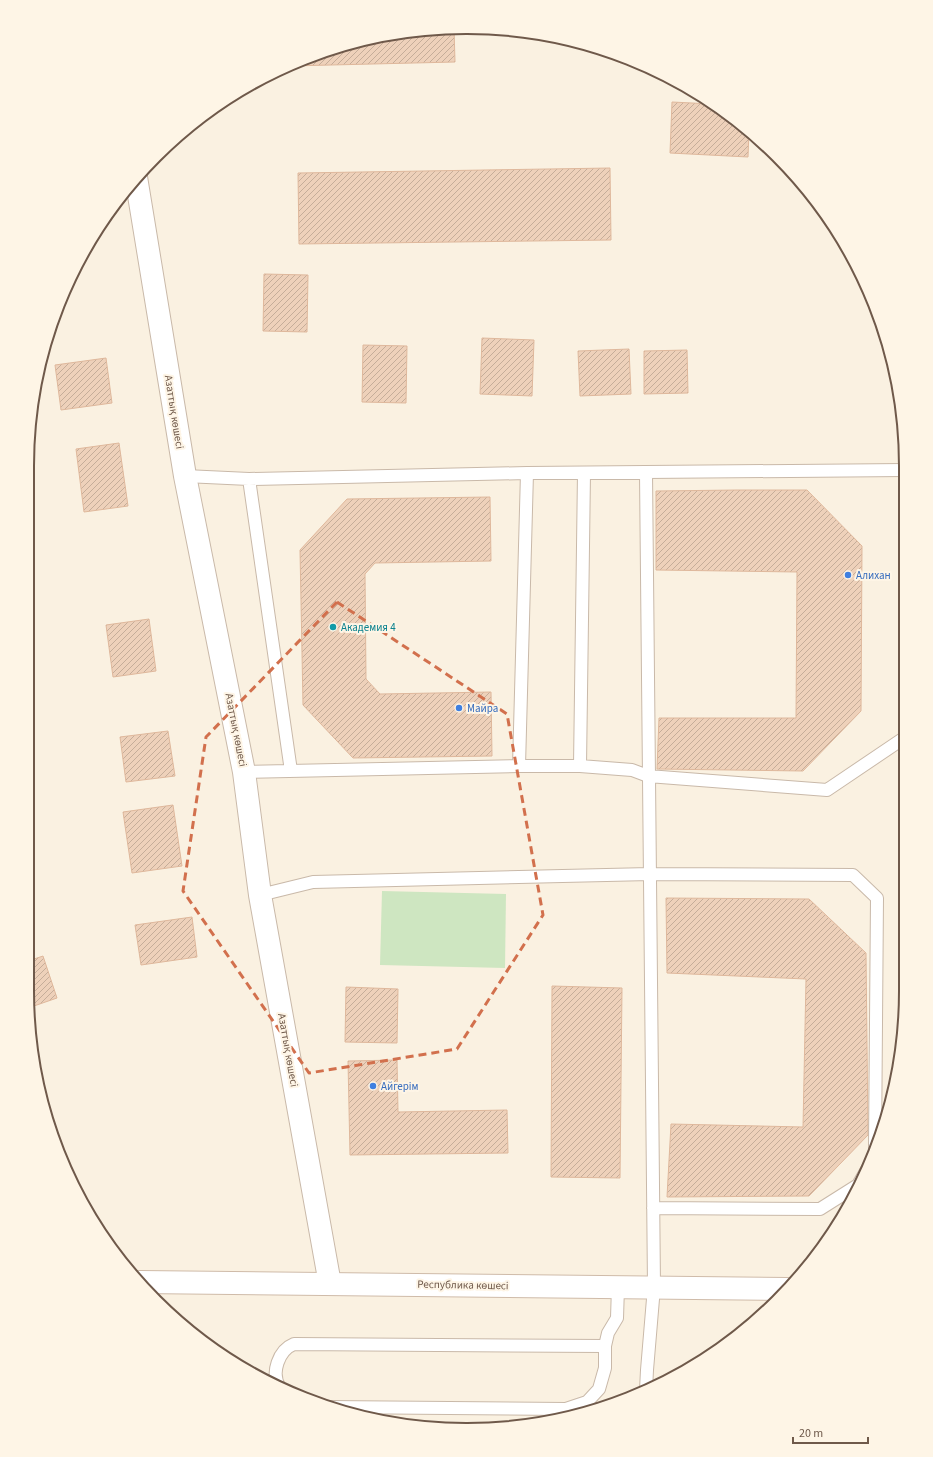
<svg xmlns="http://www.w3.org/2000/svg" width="933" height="1457" viewBox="0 0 933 1457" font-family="'Source Sans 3',sans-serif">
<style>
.green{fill:#cee6c1}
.building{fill:url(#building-hatch);stroke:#dfb89c}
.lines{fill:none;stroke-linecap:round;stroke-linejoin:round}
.lane-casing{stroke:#c9b9a9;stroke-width:14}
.street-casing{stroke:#c9b9a9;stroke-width:24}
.secondary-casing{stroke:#cfbba9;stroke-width:24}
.lane{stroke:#fff;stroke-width:12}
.street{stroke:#fff;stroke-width:22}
.secondary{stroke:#fff;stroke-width:22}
.marked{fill:none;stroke:#d2704d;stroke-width:3;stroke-dasharray:8 5;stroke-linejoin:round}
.shop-dot{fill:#3f7fe0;stroke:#fef5e6;stroke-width:1.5}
.culture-dot{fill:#0f9aa8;stroke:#fef5e6;stroke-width:1.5}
.labels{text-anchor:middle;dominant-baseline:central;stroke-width:4;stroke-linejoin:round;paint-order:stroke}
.street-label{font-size:11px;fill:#6f594a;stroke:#fef5e6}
.shop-label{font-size:11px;fill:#366cbe;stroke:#fef5e6;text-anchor:start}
.culture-label{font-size:11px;fill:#0d838f;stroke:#fef5e6;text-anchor:start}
.rim{fill:none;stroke:#6f594a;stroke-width:2}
</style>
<defs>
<pattern id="building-hatch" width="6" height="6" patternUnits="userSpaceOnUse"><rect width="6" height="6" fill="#eed1ba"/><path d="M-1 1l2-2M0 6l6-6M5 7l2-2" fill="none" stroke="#c5ad99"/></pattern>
</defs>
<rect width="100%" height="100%" fill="#faf1e1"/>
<!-- green -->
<path class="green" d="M382 891 506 894 505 968 380 965Z"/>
<!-- building -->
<path class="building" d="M438 28H454L455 62 290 66 353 42Z
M672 102 712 104 749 131 748 157 670 153Z
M610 168 611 240 299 244 298 173Z
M264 274 308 275 307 332 263 331Z
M482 338 534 340 532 396 480 394Z
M363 345 407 346 406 403 362 402Z
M629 349 631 394 580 396 578 351Z
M687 350 688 393 644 394V351Z
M106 358 112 403 61 410 55 365Z
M119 443 128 506 84 512 76 449Z
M737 490H807L862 546 861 711 803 771 657 769 659 718H796L797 572 656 570V491Z
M490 497 491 561 375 563 365 574 366 679 380 694 491 692 492 756 353 758 303 705 300 550 347 499Z
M149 619 156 671 113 677 106 625Z
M168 731 175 776 126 782 120 737Z
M173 805 182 866 132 873 123 812Z
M666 898 809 899 866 953 868 1135 809 1196 667 1197 671 1124 803 1127 806 979 667 973Z
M192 917 197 957 141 965 135 925Z
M43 956 57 998 31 1007V960Z
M552 986 622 988 620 1178 551 1177Z
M346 987 398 989 397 1043 345 1042Z
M397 1060 398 1112 507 1110 508 1153 350 1155 348 1061Z"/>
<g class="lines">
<!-- lane casing -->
<g class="lane-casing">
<path id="lane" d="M646 473 654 1287 647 1370 646 1390
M185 476 249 479 527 473 905 470
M249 479 291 771
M519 766 527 473
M580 766 584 473
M244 772 519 766H580L632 770 648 776 827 790 904 738
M260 895 313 882 650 874 853 875 877 898 875 1148
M653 1208 820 1209 858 1185 869 1166
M280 1388C270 1373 279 1350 294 1344L605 1346
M327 1407 566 1409 587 1402 599 1389 605 1368V1346L608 1333 617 1318 618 1287"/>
</g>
<!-- street casing -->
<g class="street-casing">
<path id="street" d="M136 177 185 476 244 772 260 895 330 1284"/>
</g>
<!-- secondary casing -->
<g class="secondary-casing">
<path id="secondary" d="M140 1282 787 1289"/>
</g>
<!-- lane -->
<use href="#lane" class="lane"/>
<!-- street -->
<use href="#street" class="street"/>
<!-- secondary -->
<use href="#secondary" class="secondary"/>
</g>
<!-- marked area -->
<path class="marked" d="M337 602 507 714 543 915 457 1049 309 1073 183 891 206 737Z"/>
<!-- markers -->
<g class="shop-dot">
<circle cx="848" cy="575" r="4"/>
<circle cx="459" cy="708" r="4"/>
<circle cx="373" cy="1086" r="4"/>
</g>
<circle class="culture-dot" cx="333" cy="627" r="4"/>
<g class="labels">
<!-- street labels -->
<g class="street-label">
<text transform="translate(174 412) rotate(81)">Азаттық көшесі</text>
<text transform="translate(236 730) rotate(79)">Азаттық көшесі</text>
<text transform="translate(288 1050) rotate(80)">Азаттық көшесі</text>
<text transform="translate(463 1285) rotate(1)">Республика көшесі</text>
</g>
<!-- shop labels -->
<g class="shop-label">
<text x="856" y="575">Алихан</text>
<text x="467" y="708">Майра</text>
<text x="381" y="1086">Айгерім</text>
</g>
<!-- culture labels -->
<g class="culture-label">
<text x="341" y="627">Академия 4</text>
</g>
</g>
<!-- crop -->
<path d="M0 0H933V1457H0ZM466 34H467A432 432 0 0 1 899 466V991A432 432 0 0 1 467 1423H466A432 432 0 0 1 34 991V466A432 432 0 0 1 466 34Z" fill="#fef5e6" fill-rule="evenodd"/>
<path class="rim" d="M466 34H467A432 432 0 0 1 899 466V991A432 432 0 0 1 467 1423H466A432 432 0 0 1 34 991V466A432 432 0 0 1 466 34Z"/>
<!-- scale -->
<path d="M793 1437v6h75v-6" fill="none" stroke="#6f594a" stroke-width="2"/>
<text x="799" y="1437" font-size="12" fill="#6f594a" stroke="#fef5e6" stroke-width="3" paint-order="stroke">20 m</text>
</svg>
